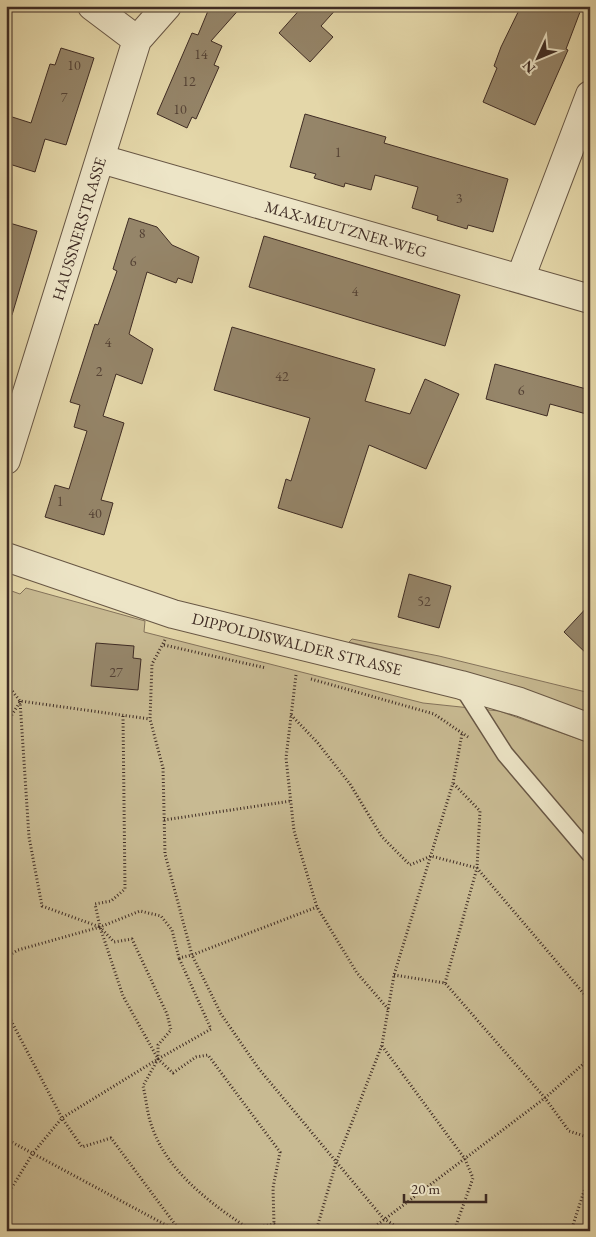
<svg xmlns="http://www.w3.org/2000/svg" width="596" height="1237" viewBox="0 0 596 1237" font-family="'EB Garamond',serif">
<style>
.green{fill:#c8ba92;stroke:#84735b}
.building{fill:#958569;stroke:#3f2c24}
.lines{fill:none;stroke-linecap:round;stroke-linejoin:round}
.service-casing{stroke:#685745;stroke-width:19}
.minor-casing{stroke:#685745;stroke-width:30}
.tertiary-casing{stroke:#685745;stroke-width:30}
.path{stroke:#3f2c24;stroke-width:3;stroke-dasharray:1 2.5;stroke-linecap:butt}
.service{stroke:#ede5c7;stroke-width:16}
.minor{stroke:#ede5c7;stroke-width:28}
.tertiary{stroke:#ede5c7;stroke-width:28}
.labels{text-anchor:middle;dominant-baseline:central;stroke-width:5;stroke-linejoin:round;paint-order:stroke}
.number-label{font-size:14px;fill:#544235}
.street-label{font-size:16px;fill:#3f2c24;stroke:#ede5c7}
</style>
<rect width="100%" height="100%" fill="#e4d7a9"/>
<filter id="stains"><feTurbulence type="fractalNoise" baseFrequency=".004" numOctaves="4"/><feColorMatrix values="0 0 0 0 .2 0 0 0 0 .09 0 0 0 0 .02 0 0 0 .5 -.17"/></filter>
<radialGradient id="worn" r=".72"><stop offset=".6" stop-color="#630" stop-opacity="0"/><stop offset="1" stop-color="#630" stop-opacity=".3"/></radialGradient>
<!-- green -->
<path class="green" d="M26 588 145 621 144 632 423 703 499 711 590 743V1231H6V589L20 594Z
M352 639 439 656 590 693V714L523 690 437 664 349 642Z"/>
<!-- building -->
<path class="building" d="M210 6H242L211 41 222 46 214 65 219 67 196 119 192 117 187 128 157 114 192 33 198 35Z
M303 6H339L321 26 333 37 310 62 279 33Z
M521 6H567L580 12 566 49 568 50 535 125 483 102 497 68 494 66 501 47Z
M61 48 94 58 66 145 45 139 35 172 6 163V115L31 123 50 64 55 65Z
M305 114 386 137 384 143 508 179 493 232 468 225 467 229 437 220 438 216 412 208 418 187 375 175 371 190 345 183 344 187 314 178 316 174 290 167Z
M129 218 157 227 172 245 199 257 192 283 178 278 176 283 147 272 129 334 153 349 142 384 116 374 103 416 124 423 101 500 113 503 104 535 45 517 55 485 69 489 87 431 74 427 80 405 70 402 95 324 98 325 117 271 113 269Z
M6 222 37 231 12 315 6 314Z
M264 236 460 295 445 346 249 287Z
M232 327 375 369 365 401 410 414 425 379 459 394 426 469 369 445 342 528 278 508 286 479 291 481 310 418 214 390Z
M495 364 590 390V415L550 404 547 416 486 399Z
M409 574 451 586 439 628 398 617Z
M590 604V657L564 632Z
M96 643 134 646 133 658 141 659 138 690 91 686Z"/>
<g class="lines">
<!-- service casing -->
<g class="service-casing">
<path id="service" d="M461 685 505 754 590 854"/>
</g>
<!-- minor casing -->
<g class="minor-casing">
<path id="minor" d="M92 6 137 40
M101 159 590 299
M520 279 590 95
M6 460 137 40 167 6"/>
</g>
<!-- tertiary casing -->
<g class="tertiary-casing">
<path id="tertiary" d="M6 557 173 614 461 685 520 702 590 728"/>
</g>
<!-- path -->
<path class="path" d="M165 640 152 664 150 719 163 768 165 854 192 955 221 1014 259 1069 383 1218 403 1231
M164 645 266 668
M296 675 286 758 294 831 317 907 357 973 389 1010
M311 679 434 714 468 737
M6 683 20 701 150 719
M20 701 29 837 42 906 100 927 123 996 158 1059 143 1086C146 1098 147 1112 151 1124 166 1171 210 1203 249 1229L274 1224 281 1231
M291 715 317 742 350 784 382 837 410 865 431 856 477 868 590 1001
M123 716 125 889 111 901 95 904 100 927 114 942 132 939 167 1014 171 1030 158 1045V1059L173 1073 196 1057 208 1055 280 1152 273 1188 274 1224
M6 724 20 702
M164 820 291 801
M6 894 10 911 6 913
M6 957 18 950 100 927 140 911 161 916 172 930 179 958 192 955 317 907
M394 975 445 983 545 1098 569 1131 590 1138
M445 983 477 868 480 811 453 783
M6 1011 62 1118 82 1147 111 1138 180 1231
M382 1046 465 1159 473 1178 454 1231
M6 1101V1107
M6 1139 177 1231
M6 1197 33 1153 62 1118 158 1059 211 1029 179 958
M316 1231 336 1163 382 1045 394 975 453 783 462 734
M369 1231 545 1098 590 1058
M571 1231 590 1173"/>
<!-- service -->
<use href="#service" class="service"/>
<!-- minor -->
<use href="#minor" class="minor"/>
<!-- tertiary -->
<use href="#tertiary" class="tertiary"/>
</g>
<g class="labels">
<!-- number labels -->
<g class="number-label">
<text x="201" y="54">14</text>
<text x="74" y="65">10</text>
<text x="189" y="81">12</text>
<text x="64" y="97">7</text>
<text x="180" y="109">10</text>
<text x="338" y="152">1</text>
<text x="459" y="198">3</text>
<text x="142" y="233">8</text>
<text x="133" y="261">6</text>
<text x="355" y="291">4</text>
<text x="108" y="342">4</text>
<text x="99" y="371">2</text>
<text x="282" y="376">42</text>
<text x="521" y="390">6</text>
<text x="60" y="501">1</text>
<text x="95" y="513">40</text>
<text x="424" y="601">52</text>
<text x="116" y="672">27</text>
</g>
<!-- street labels -->
<g class="street-label">
<text transform="translate(79 229) rotate(-73)">HAUSSNERSTRASSE</text>
<text transform="translate(346 229) rotate(16)">MAX-MEUTZNER-WEG</text>
<text transform="translate(297 644) rotate(14)">DIPPOLDISWALDER STRASSE</text>
</g>
</g>
<!-- margin -->
<rect width="596" height="1237" fill="none" stroke="#e4d7a9" stroke-width="25"/>
<rect x="8" y="8" width="581" height="1222" fill="none" stroke="#3f2c24" stroke-width="2.5"/>
<rect x="12" y="12" width="571" height="1212" fill="none" stroke="#3f2c24"/>
<!-- north arrow -->
<g transform="translate(538 58) rotate(226)" stroke="#ede5c7" stroke-width="4" paint-order="stroke">
<path d="M0-4L9 19L0 12L-9 19Z" fill="#3f2c24"/>
<text y="-8" font-size="14" font-weight="bold" text-anchor="middle" fill="#3f2c24">N</text>
</g>
<!-- scale -->
<path d="M404 1194v8h82v-8" fill="none" stroke="#3f2c24" stroke-width="2.5"/>
<text x="411" y="1194" font-size="15" fill="#3f2c24" stroke="#ede5c7" stroke-width="4" paint-order="stroke">20 m</text>
<rect width="100%" height="100%" filter="url(#stains)"/>
<rect width="100%" height="100%" fill="url(#worn)"/>
</svg>
